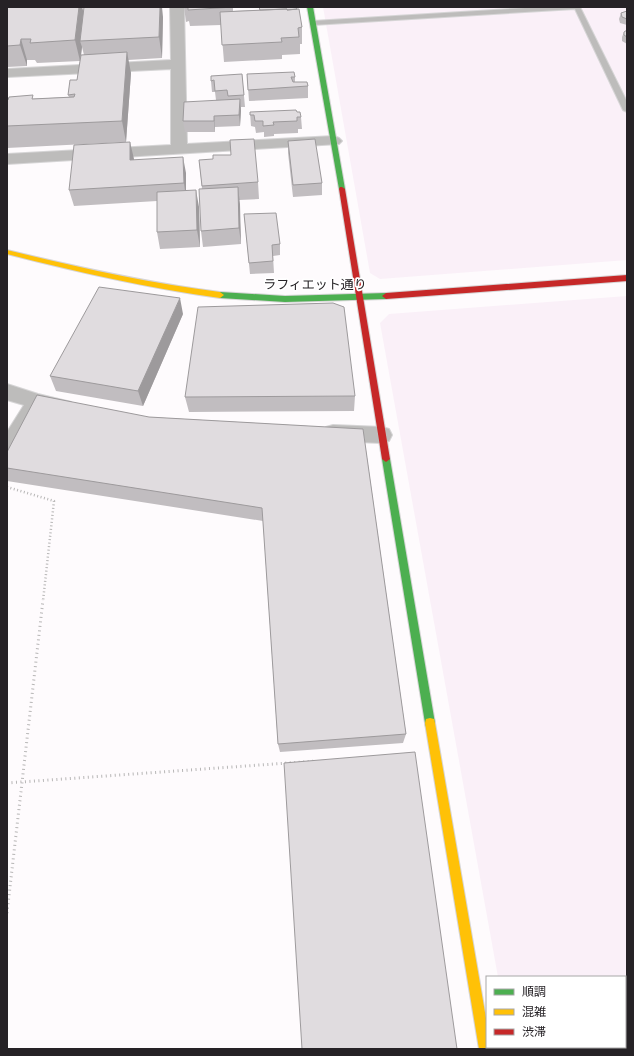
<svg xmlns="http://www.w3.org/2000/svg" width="634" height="1056" viewBox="0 0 634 1056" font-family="'Libre Baskerville','Noto Sans JP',serif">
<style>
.built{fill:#faf0f8}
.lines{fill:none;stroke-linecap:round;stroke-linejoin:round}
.lane-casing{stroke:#d6d5d6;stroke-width:2}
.street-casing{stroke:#d6d5d6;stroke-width:2}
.fast-casing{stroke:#d6d5d6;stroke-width:2}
.slow-casing{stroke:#d6d5d6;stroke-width:2}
.jam-casing{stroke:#d6d5d6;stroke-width:2}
.path-far1{stroke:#b7b6b6;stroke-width:2.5;stroke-dasharray:1 2.5;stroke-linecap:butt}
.path{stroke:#b7b6b6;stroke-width:3;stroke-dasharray:1 3.5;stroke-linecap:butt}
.lane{fill:#bdbcbb;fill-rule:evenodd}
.street{fill:#bdbcbb;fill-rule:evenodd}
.fast{fill:#4caf50;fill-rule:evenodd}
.slow{fill:#ffc107;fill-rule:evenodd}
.jam{fill:#c62828;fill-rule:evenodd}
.wall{fill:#c1bdc0;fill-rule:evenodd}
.shaded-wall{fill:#9d9a9c}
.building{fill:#e0dcdf;stroke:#9d9a9c}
.labels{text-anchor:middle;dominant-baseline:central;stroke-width:3.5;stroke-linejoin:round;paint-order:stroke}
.street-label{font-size:13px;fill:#262226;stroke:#fff}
</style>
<rect width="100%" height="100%" fill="#fefbfd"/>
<!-- built -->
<path class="built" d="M323 7H627V260L380 279 370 273Z
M627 296V1049H511V1047H625V977H498L380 323 389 314Z"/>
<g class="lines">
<!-- lane casing -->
<g class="lane-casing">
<path id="lane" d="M542 7H580L627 102V112L623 110 575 9 313 25 310 23 313 21Z"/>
</g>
<!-- street casing -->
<g class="street-casing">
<path id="street" d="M170 7H184L187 144 334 136 339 138 342 141 339 144 7 164V154L171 145V69L7 77V69L171 60Z
M7 384 38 394 71 402 74 407 71 412 64 415 42 410 14 455 7 457V432L24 405 7 400Z
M333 425 382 427 389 429 392 435 389 441 382 443 333 441 326 439 323 433 326 427Z"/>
</g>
<!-- fast casing -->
<g class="fast-casing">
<path id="fast" d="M307 7H313L345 189 342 191 339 189Z
M220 292 285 296 386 293 390 296 386 299 285 302 220 298 216 295Z
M386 456 390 459 435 723 434 727 430 728 426 727 425 723 382 459Z"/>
</g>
<!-- slow casing -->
<g class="slow-casing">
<path id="slow" d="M7 250C77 267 148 283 220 292L224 295 220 298C148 288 77 272 7 254Z
M430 718 434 719 435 723 487 1024V1047H491V1049H479L425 723 426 719Z"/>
</g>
<!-- jam casing -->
<g class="jam-casing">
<path id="jam" d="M340 187H342L345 189 390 459 386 462 382 459 339 189Z
M627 275V281L386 299 382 296 386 293Z"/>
</g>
<!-- path-far1 -->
<path class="path-far1" d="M7 487 54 501 43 601"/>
<!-- path -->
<path class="path" d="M7 783 316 761
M7 913 43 600"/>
<!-- lane -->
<use href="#lane" class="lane"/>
<!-- street -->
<use href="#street" class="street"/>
<!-- fast -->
<use href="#fast" class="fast"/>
<!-- slow -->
<use href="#slow" class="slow"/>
<!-- jam -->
<use href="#jam" class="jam"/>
</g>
<!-- wall -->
<path class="wall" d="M7 7H82L84 13 163 17 162 58 128 60 131 73 126 142 7 148V100L69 97 68 95 77 80 80 61 37 63 35 60H27V66L7 67ZM82 47 84 55 81 57Z
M184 7H233V11L259 10V7H296L302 27V44H300V54L282 55V59L224 62 221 25 190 26 189 21 186 22Z
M627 11V25L620 23 619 19 621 13Z
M627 30V44L622 41V37L624 32Z
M242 74 245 107H241L240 126 215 127V132H185L183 121 216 100 215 92H212L211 81Z
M247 74 295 77V82L308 86V98L249 101Z
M250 112H297L301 117 302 129H298V133L274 134V136L264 137V132L256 133 255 127 251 126Z
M288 141 322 183V195L293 197 288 153Z
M134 160 186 173V190L199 207 200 247 160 249 157 232V201L74 206 69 190Z
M199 160 258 182 259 199 239 200 241 244 203 247 201 231 202 189Z
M244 214 280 244V255L273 256 274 273 250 274Z
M183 314 143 406 56 391 50 376Z
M355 396 354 411 189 412 185 397Z
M149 417 363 429 406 734 403 743 280 752 278 744 263 521 7 481V452Z"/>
<!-- shaded-wall -->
<path class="shaded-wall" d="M79 7H82L85 18 80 41 82 47 80 61 75 40Z
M160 7H162L163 17 162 58 159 37Z
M21 39 27 60V66L20 45Z
M127 52 131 73 126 142 122 121Z
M240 99 241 111 240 126 239 115Z
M214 116 215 127V132L214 121Z
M130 142 134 159V176L130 160Z
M183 157 186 173V199L184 183Z
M238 187 240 204 241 244 239 228Z
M196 190 199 207 200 247 197 230Z
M180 298 183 314 143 406 138 391Z"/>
<!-- building -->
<path class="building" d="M7 7H79L75 40 30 43 31 39H21L20 45 7 46Z
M84 7H160L159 37 80 41Z
M188 7H233L188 10Z
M259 7H296L297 9 287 10V9L260 10Z
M287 9V10L299 9 302 27 298 28 299 37 281 38 282 42 222 45 220 12Z
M627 11V19L622 17 621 13Z
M627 30V37L624 35V32Z
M127 52 122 121 7 126V100H8L9 97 33 95 32 99 74 97 75 94 68 95 70 80H77L81 55Z
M294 72 295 77H291L293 82H307L308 86 248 90 247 74Z
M242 74 244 95 228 96 227 90 215 91 214 80 211 81V76Z
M240 99 239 115 214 116V121H183L184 102Z
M296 110 297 112H300L301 117H297V121L273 122 274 125 263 126V121H255L254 115H250V112Z
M254 139 258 182 202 186 199 160 213 159V155H231L230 140Z
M315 139 322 183 293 185 288 141Z
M130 142V160L183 157 184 183 69 190 74 145Z
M238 187 239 228 201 231 199 189Z
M196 190 197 230 157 232V192Z
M276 213 280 244 272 245 273 261 249 263 244 214Z
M99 287 180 298 138 391 50 376Z
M333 303 344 307 355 396 185 397 198 307Z
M37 395 149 417 363 429 406 734 278 744 262 508 7 468V452Z
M415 752 457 1049H302L284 763Z"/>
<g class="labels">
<!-- street labels -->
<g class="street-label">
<text x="315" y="284">ラフィエット通り</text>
</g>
</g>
<!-- border -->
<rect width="634" height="1056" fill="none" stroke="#262226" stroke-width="16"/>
<!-- legend -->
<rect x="486" y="976" width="140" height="72" fill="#ffffff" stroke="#a8a7a8"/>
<rect x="494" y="989" width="20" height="6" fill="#4caf50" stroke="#a8a7a8"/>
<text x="522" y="996" font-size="12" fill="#262226">順調</text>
<rect x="494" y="1009" width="20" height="6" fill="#ffc107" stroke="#a8a7a8"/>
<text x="522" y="1016" font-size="12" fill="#262226">混雑</text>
<rect x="494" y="1029" width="20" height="6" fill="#c62828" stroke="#a8a7a8"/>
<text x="522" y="1036" font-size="12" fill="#262226">渋滞</text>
</svg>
